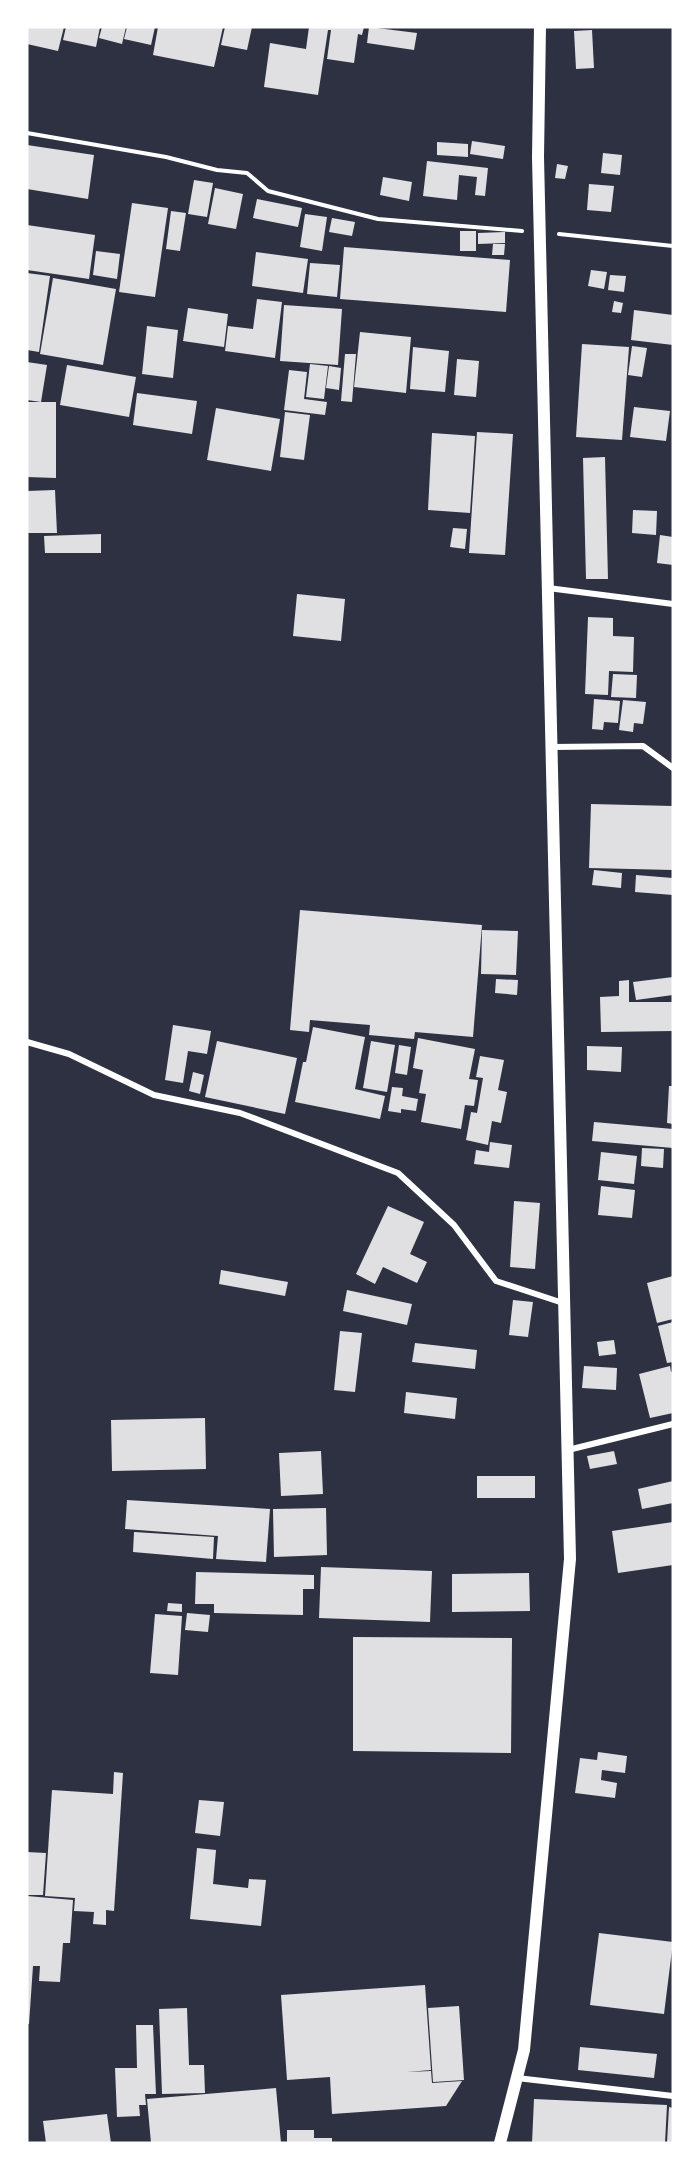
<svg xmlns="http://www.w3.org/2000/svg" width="700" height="2170" viewBox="0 0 700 2170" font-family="'Source Sans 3',sans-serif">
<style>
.building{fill:#e0e0e3}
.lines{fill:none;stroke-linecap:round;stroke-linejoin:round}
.path{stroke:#fff;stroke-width:4}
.minor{stroke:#fff;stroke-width:6}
.secondary{stroke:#fff;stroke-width:12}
</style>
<rect width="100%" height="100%" fill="#2d3142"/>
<!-- building -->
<path class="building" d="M27 27H64L58 51 27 44Z
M66 27H100L96 47 63 40Z
M102 27H126L122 44 99 38Z
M127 27H155L151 45 124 39Z
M158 27H223L214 67 153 55Z
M225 27H252L247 50 221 45Z
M309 27H364L362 35 358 34 354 63 327 59 331 30H328L318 95 264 87 270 43 306 49Z
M369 27 417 33 414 50 367 43Z
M592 30 594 68 576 69 574 31Z
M472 141 505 146 503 159 470 154Z
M437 142 468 144V157L437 155Z
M27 145 94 155 88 199 27 189Z
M603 153 622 155 620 175 601 173Z
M427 161 488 168 485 196 475 195 477 177 459 175 457 200 423 196Z
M557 164 568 166 565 179 555 178Z
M383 177 412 182 409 201 380 195Z
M194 180 213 183 207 217 188 214Z
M589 184 614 186 611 212 587 210Z
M215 188 243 194 236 229 208 224Z
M257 199 302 208 298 227 253 218Z
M132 203 168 208 155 297 119 292Z
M171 211 186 213 180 251 166 249Z
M305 214 327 217 322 251 300 247Z
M332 218 355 222 352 236 329 232Z
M27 225 95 235 89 279 27 270Z
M460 231H476V251H460Z
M505 232V243L478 244V233Z
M493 244H505L504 255H492Z
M344 247 510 260 506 312 340 299Z
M96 251 120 254 117 279 93 275Z
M256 252 308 259 303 293 252 286Z
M310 263 340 265 337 297 307 294Z
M591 270 607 272 604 289 588 286Z
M27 273 50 276 39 352 27 350Z
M610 275 626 276 624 292 608 290Z
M53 278 116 289 103 365 40 354Z
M257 299 282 302 275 358 225 351 228 326 253 329Z
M614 301 623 303 621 313 612 312Z
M284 305 342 309 338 365 280 361Z
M188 308 228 314 224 347 183 341Z
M634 310 673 315V345L631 340Z
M147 326 178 330 173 378 142 374Z
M360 332 411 337 406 393 354 387Z
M582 344 629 347 622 440 576 437Z
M632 346 647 348 642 377 628 375Z
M413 347 449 351 445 392 410 389Z
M345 354H356L352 402 341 401Z
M457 359 479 361 476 397 454 395Z
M27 362 47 365 41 402 27 400Z
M310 364 328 366 324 399 306 397Z
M67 365 136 377 129 417 60 405Z
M329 366 341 368 339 390 326 388Z
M289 370 307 372 304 399 327 402 325 415 284 410Z
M137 393 197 401 192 434 133 425Z
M27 402H56V478L27 477Z
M634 407 670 411 666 441 630 437Z
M216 408 280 419 271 471 207 460Z
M285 412 310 415 304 460 280 457Z
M477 432 513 434 505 555 469 553Z
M432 433 475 436 470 513 428 510Z
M605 457 608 579H586L583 458Z
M55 490 57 533H27V491Z
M633 510 657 511 656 535 632 533Z
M453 528 467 529 465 549 450 547Z
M101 534V553H45L44 536Z
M660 535 673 537V565L657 563Z
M297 594 345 599 341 641 293 636Z
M588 617 613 618V636L634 637 633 672 609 671 608 695 585 694Z
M613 674 637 675 636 698 611 697Z
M594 699 620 701 618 723 604 722 603 730 592 729Z
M623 700 646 702 643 724 634 723 633 732 619 730Z
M591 804 673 806V870L589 868Z
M594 870 622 873 621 888 592 885Z
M636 875 673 878V895L635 892Z
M300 910 482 925 473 1037 415 1032 414 1039 369 1035 370 1025 310 1020 309 1032 290 1030Z
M482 930 518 931 516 975 481 974Z
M673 977V995L636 1000 633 982Z
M496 979 518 980 517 995 495 993Z
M629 980V1002H673V1031L601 1032 600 997 619 996V981Z
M173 1025 211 1031 207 1054 188 1051 183 1083 165 1080Z
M313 1027 365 1037 355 1089 385 1096 380 1119 295 1102 303 1062H306Z
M418 1038 475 1049 469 1079 478 1080 474 1106 465 1105 461 1129 421 1122 426 1094 419 1093 423 1070 413 1068Z
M217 1041 297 1058 285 1114 205 1097Z
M371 1041 395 1045 387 1092 363 1088Z
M399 1045 411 1047 407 1075 395 1073Z
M587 1046 622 1047 621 1072 587 1070Z
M480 1056 504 1060 498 1090 507 1092 501 1123 492 1121 488 1145 466 1140 471 1112 477 1113 483 1078 476 1077Z
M193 1072 204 1075 200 1094 189 1091Z
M669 1086H673V1124L667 1123Z
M392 1087 403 1088 402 1096 418 1099 416 1111 401 1109V1113L388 1111Z
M594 1122 673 1129V1148L592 1141Z
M490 1142 512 1145 509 1168 474 1164 476 1150 489 1152Z
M642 1148 664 1149 663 1168 641 1166Z
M601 1152 637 1156 634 1184 598 1180Z
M601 1186 635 1190 632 1218 598 1215Z
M514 1201 540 1203 535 1269 510 1267Z
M388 1206 424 1222 410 1254 427 1262 417 1283 383 1267 375 1284 356 1274Z
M221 1270 288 1282 285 1296 219 1284Z
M673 1276V1319L657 1323 647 1283Z
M347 1290 412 1304 407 1325 343 1311Z
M513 1300 533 1302 528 1337 509 1335Z
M673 1322V1362L667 1363 658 1326Z
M340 1331 362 1333 355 1392 334 1390Z
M614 1340 616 1354 599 1356 597 1342Z
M415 1343 477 1350 475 1369 412 1362Z
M584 1366 617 1368 616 1390 582 1388Z
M670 1366 671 1372 673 1371V1413L650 1418 639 1374Z
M406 1392 457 1398 455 1419 404 1413Z
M205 1418 206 1469 112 1471 111 1420Z
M321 1451 323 1494 281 1496 279 1453Z
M614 1451 617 1464 590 1469 587 1456Z
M477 1476H535V1498H477Z
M673 1481V1503L642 1509 638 1489Z
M127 1500 270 1509 266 1562 216 1559 218 1536 125 1529Z
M326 1508 327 1555 274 1557 273 1509Z
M673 1522V1565L618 1573 612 1531Z
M134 1532 214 1537 213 1559 133 1552Z
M321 1567 432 1571 430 1622 319 1618Z
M196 1572 314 1575V1589H303V1615L214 1613V1604H195Z
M529 1573 530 1611 452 1612V1574Z
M168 1603 182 1604V1612L167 1611Z
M187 1613 210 1615 208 1632 185 1630Z
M155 1614 182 1616 178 1675 150 1673Z
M353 1637 512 1638 511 1753 353 1751Z
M598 1752 627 1756 625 1773 602 1770 601 1780 617 1783 615 1798 575 1793 580 1758 597 1760Z
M114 1772 123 1773 114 1911 106 1910V1925L93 1924 94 1912 74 1911 75 1898 45 1896 52 1790 113 1794Z
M199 1800 224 1802 220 1836 195 1833Z
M197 1848 216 1850 213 1884 248 1888 249 1879 266 1880 261 1926 190 1919Z
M27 1852 46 1853 43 1895H27Z
M27 1896 73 1900 70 1943H63L60 1982 39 1981 40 1966H33L29 2024H27Z
M599 1933 673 1942 664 2014 590 2005Z
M425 1985 431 2070 407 2072 431 2071 432 2083 462 2081 446 2106 332 2114 330 2077 287 2080 281 1995Z
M459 2006 464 2080 433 2082 428 2008Z
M187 2008 189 2065H204L205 2093 162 2094 159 2009Z
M136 2025H153L156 2094H145L146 2105H139L140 2116 117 2117 115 2068H137Z
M580 2047 657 2054 654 2078 578 2070Z
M276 2088 281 2143H151L147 2099Z
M534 2099 667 2105 665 2143H532Z
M669 2107 673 2108V2143H667Z
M107 2114 111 2143H46L43 2121Z
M287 2130H314V2138H332V2143H287Z"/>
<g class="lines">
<!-- path -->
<path class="path" d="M27 133 166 157 217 170 247 173 268 191 378 219 522 231
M559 234 673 246"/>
<!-- minor -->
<path class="minor" d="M548 588 673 604
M552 747 643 746 673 768
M27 1042 69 1054 154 1095 240 1113 398 1173 454 1225 496 1281 563 1303
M568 1450 673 1424
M517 2078 673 2096"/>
<!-- secondary -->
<path class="secondary" d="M500 2143 524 2050 570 1559 538 157 540 27"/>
</g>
<!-- border -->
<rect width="700" height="2170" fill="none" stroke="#ffffff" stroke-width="57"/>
</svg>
